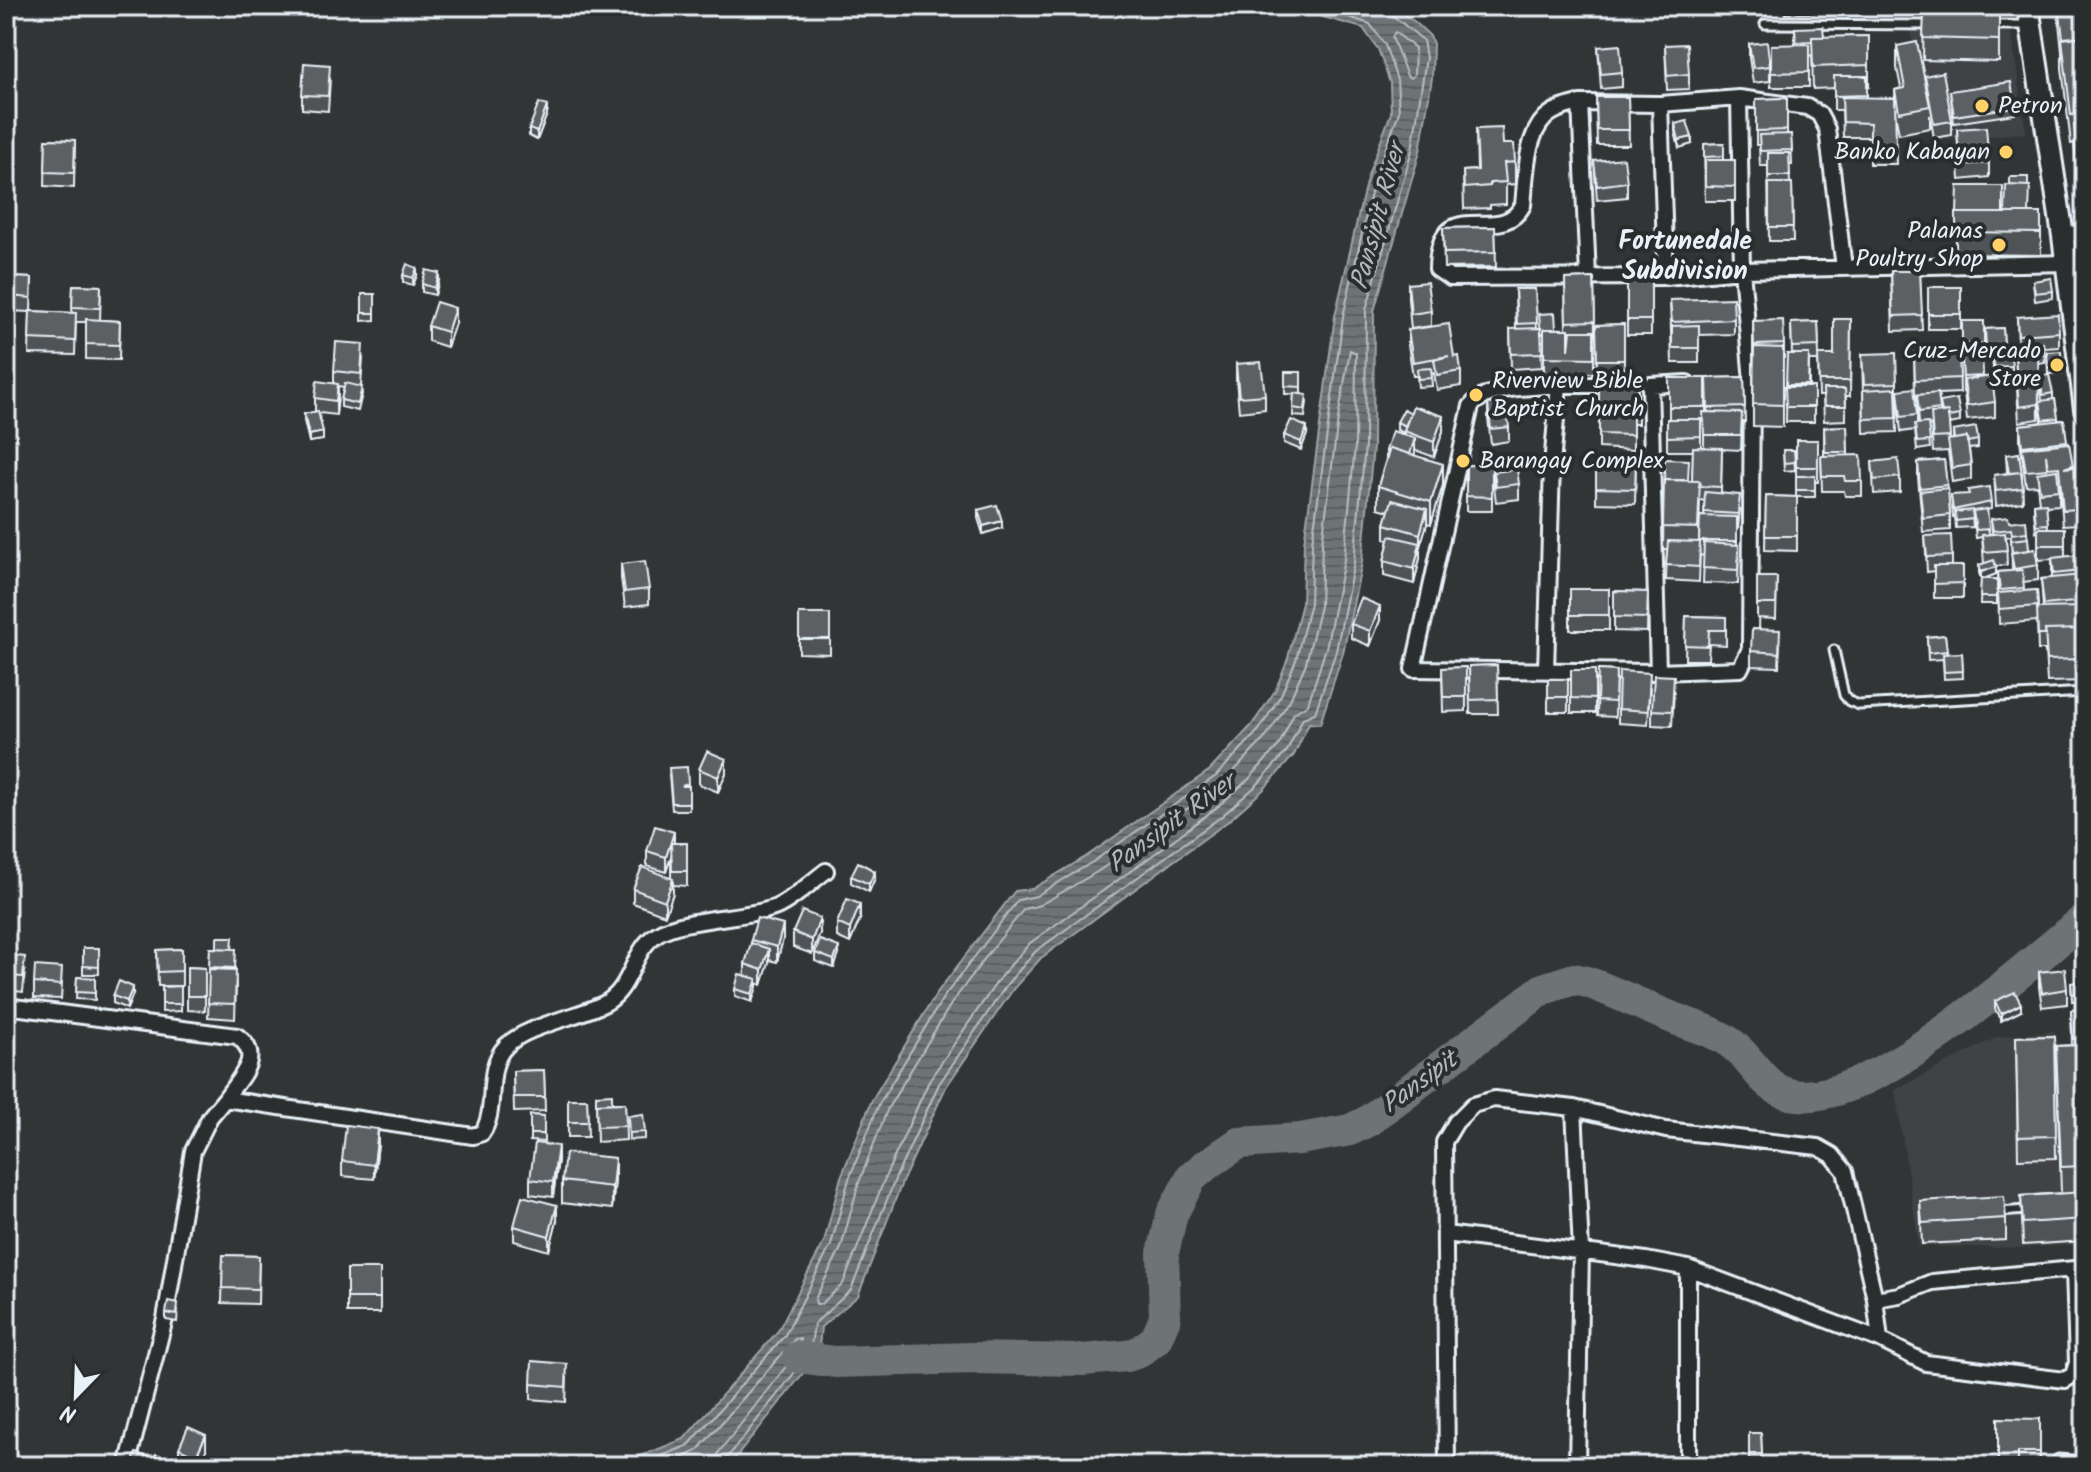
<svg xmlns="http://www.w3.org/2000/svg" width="2091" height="1472" viewBox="0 0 2091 1472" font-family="Kalam,sans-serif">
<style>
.built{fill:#3f4244}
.water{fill:url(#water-rules);stroke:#9fa5aa;stroke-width:2}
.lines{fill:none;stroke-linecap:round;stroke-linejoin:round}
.shore{stroke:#b7bfc4;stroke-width:2}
.river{stroke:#6e7376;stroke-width:32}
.service-casing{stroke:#e8f1f8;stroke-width:13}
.minor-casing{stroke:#e8f1f8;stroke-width:20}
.secondary-casing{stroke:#e8f1f8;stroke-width:26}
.service{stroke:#2a2d2e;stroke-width:7}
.minor{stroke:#2a2d2e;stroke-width:14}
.secondary{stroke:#2a2d2e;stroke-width:20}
.wall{fill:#4f5355;stroke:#e8f1f8;stroke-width:2;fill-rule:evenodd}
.shaded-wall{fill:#404345;stroke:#e8f1f8;stroke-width:2}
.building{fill:#5c6063;stroke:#e8f1f8;stroke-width:2}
.poi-dot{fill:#ffd166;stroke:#2a2d2e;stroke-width:3}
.labels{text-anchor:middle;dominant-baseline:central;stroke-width:8;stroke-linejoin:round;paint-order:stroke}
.poi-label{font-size:24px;fill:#e8f1f8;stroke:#2a2d2e;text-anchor:start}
.water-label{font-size:26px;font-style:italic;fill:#b1b8be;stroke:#2a2d2e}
.neighbourhood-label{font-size:26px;font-weight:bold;fill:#e8f1f8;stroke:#2a2d2e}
</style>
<defs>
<pattern id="water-rules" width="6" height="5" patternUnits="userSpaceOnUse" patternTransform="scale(2)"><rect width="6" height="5" fill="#6e7376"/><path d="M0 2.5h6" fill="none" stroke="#5a5e60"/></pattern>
</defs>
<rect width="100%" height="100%" fill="#323536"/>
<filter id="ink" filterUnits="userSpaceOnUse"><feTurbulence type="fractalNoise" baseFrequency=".0125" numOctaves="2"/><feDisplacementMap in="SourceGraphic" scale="16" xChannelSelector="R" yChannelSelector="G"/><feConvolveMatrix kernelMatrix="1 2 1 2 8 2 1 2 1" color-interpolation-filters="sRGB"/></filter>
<g filter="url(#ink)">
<!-- built -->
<path class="built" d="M1911 32H2011L2026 133 1933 140Z
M2054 1031 2060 1197 2085 1196V1244L2020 1248 1919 1246 1895 1090 1997 1037Z"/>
<!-- water -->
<path class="water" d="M1257 6H1392L1415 22 1430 36 1433 44 1432 78 1420 151 1374 311 1373 447 1362 562 1343 653 1320 724 1309 723 1294 755 1263 790 1227 822 1041 958 1014 988 946 1087 903 1180 858 1296 821 1327 819 1347 826 1372 805 1371 729 1466H616L684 1439 778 1331 824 1242 841 1177 872 1100 936 994 1015 891 1032 889 1087 856 1210 770 1252 725 1275 691 1288 658 1302 603 1304 543 1335 316 1367 178 1391 113 1390 83 1378 49 1363 28 1309 13 1269 10Z"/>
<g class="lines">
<!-- shore -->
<path class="shore" d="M1395 32 1415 48 1414 75 1411 78 1407 76 1392 37Z
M1350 350 1356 353 1355 446 1344 560 1326 648 1308 704 1294 713 1279 745 1250 778 1216 808 1153 855 1030 943 1001 976 930 1079 887 1173 843 1284 821 1304H816L815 1299 841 1248 859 1182 888 1108 951 1004 988 954 1024 909 1040 905 1097 872 1221 785 1266 737 1290 700 1306 663 1320 606 1322 544 1338 419Z
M638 1466 689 1445 785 1335 831 1245 849 1179 879 1104 943 998 1018 900 1036 896 1091 863 1216 776 1259 730 1281 695 1296 660 1310 603 1312 543 1343 317 1374 180 1399 112 1397 80 1385 45 1370 24 1315 6
M665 1466 697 1451 795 1339 800 1338 801 1353 791 1360 719 1452 715 1466
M725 1466 727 1458 799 1367 813 1361 811 1346 814 1324 851 1290 896 1177 939 1084 1008 983 1036 951 1222 816 1257 785 1287 751 1303 718 1315 713 1336 651 1354 562 1365 446 1366 310 1412 150 1426 58 1423 40 1392 15 1389 6"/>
<!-- river -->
<path class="river" d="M798 1357 835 1362 972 1358 1083 1360 1127 1356 1139 1352 1156 1339 1165 1318 1163 1253 1172 1214 1191 1178 1205 1166 1239 1143 1300 1139 1350 1130 1368 1121 1543 989 1574 979 1587 982C1618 993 1647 1008 1678 1020 1696 1027 1717 1032 1733 1045 1750 1058 1761 1082 1781 1091 1856 1125 2028 963 2085 919"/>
<!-- service casing -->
<g class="service-casing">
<path id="service" d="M1765 24 1933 25
M1993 25H2029
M1834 650 1844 695 1849 701 1859 705 2085 692
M1999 1212 2027 1210
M2058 1466V1459L2085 1461"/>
</g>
<!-- minor casing -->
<g class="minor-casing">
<path id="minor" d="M1580 103C1568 106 1554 109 1545 118 1525 138 1526 179 1523 205 1500 249 1438 190 1437 269L1450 278 1666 277 1742 270 2067 263
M1660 104 1666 277
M2063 236 2085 231
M1588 276 1580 103 1660 104 1739 98 1807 107 1819 114 1827 129 1844 268
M1559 385C1533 388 1489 385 1471 406L1413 669 1658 672 1740 669 1750 649 1752 381 1742 270 1739 98
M1546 671 1552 465 1559 385H1618
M1658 672 1650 385 1687 383
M6 1006 237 1036C265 1056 239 1078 225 1099
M1574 1108 1581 1251 1577 1466
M1446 1234 1646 1260 1688 1268 1880 1340
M2074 1270 2077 1363 2073 1375 2065 1380 1926 1363 1880 1340 1875 1299 1899 1295 1932 1282 2085 1268
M127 1466 165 1319 193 1151 210 1117 225 1099 473 1136 482 1133C499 1108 483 1070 506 1046 526 1025 581 1017 607 1002 633 986 632 950 657 934 679 919 742 918 771 909 787 905 811 882 826 871
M1447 1466 1444 1142 1456 1122 1473 1105 1494 1099 1574 1108 1666 1130 1818 1147 1832 1155 1845 1171 1875 1299
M1688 1466V1268"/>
</g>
<!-- secondary casing -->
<g class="secondary-casing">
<path id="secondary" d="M2028 6 2063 236 2085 409"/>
</g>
<!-- service -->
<use href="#service" class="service"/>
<!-- minor -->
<use href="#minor" class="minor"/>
<!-- secondary -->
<use href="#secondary" class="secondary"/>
</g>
<!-- wall -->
<path class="wall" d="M1784 6H1814V13L1785 14Z
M1928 6H1960V12L1937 13 1966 14 1965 6H2002V12L1979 14 1999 15V62L1923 60 1924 13H1928Z
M2053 6H2085V213L2081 214 2074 143 2071 144 2062 68V52L2058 13H2054Z
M1795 28 1824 37 1869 36V87H1867V98L1895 106V90L1901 88 1897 68V46L1925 83V76L1952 121V135L1934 138 1930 115V128L1899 134 1895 112 1896 164H1870V137H1843L1842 110H1834V88L1813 89 1812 55 1809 56V87H1771V45H1795Z
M1749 44 1770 66V81L1753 83 1749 58Z
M1665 45 1689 74V89L1667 90Z
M1598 47 1622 72V87L1601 89Z
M330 79 328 111 302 109V95Z
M1950 91 2015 107V114L1954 123Z
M1596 97H1628L1629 145H1597Z
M1787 98V134H1791L1792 165H1789L1790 183H1792L1793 241H1769L1768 166H1760L1759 145H1756V99Z
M547 114 537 140 529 136V129Z
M1675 124 1692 144 1679 148 1675 132Z
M1476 129 1503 144 1515 162V184L1506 185V204L1490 205V208L1464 209 1463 171 1477 170Z
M1957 129 1989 163V177L1960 180Z
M46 139 75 140 74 188 45 186Z
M1724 143V160H1735V201H1705L1704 144Z
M1594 161 1627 182V197L1597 200Z
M2010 185 2029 213H2041V255L1956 254V213H2005Z
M1495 227 1496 267 1444 268 1443 228Z
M1891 271H1920L1922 330 1893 331Z
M1627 274H1651V335H1627Z
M403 275H417L413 285 403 282Z
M10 277 32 278 31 311 72 313 73 285 101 286 100 320 120 321 119 360 86 359V322H76L75 355 29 354 30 312 9 311Z
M1594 278 1595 335 1594 336V373L1544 372V341H1541L1542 367 1511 369 1510 329H1516L1515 289H1535L1537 328 1566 329 1565 279Z
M439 280 435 295 422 292V284Z
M2033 281 2053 291V298L2035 301Z
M1408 284 1431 311V326L1411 329 1408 299Z
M1928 287H1961V329H1928Z
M362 294H375V320L362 321Z
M1670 300 1734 319V334L1699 335V363H1672Z
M2017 317 2059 332V347L2044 348 2045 362 2038 363 2039 419 2019 422 2015 354 2022 353V349L2018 350Z
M1851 319 1850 396H1846V420L1824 421 1823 396H1819L1818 361H1809V387H1814V422H1786L1787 354H1792L1791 323 1818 322 1819 355H1834Z
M1753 321 1784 344V358H1783V427L1753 426Z
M1962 321H1984V359H1982L1983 377 1995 402V417L1967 420 1964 392H1963Z
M455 323 447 347 428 341V326Z
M1624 324V374L1597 375 1596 325Z
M2003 328 2004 348 2012 366V381L1994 382 1992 354 1986 355 1985 329Z
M1408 330 1454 357 1461 371V386L1437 390 1434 373 1431 374 1432 386 1418 387 1417 376H1413L1408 345Z
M1959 351 1960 393 1938 394 1940 413V402L1960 415V422L1949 424 1950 440 1953 439V431L1978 440V448L1969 449 1971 465V479L1952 482 1948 451 1933 452 1931 425 1928 426 1930 448 1917 450 1915 430 1901 432 1898 404V390L1917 415V424L1919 423 1917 395 1922 394 1915 395 1914 353Z
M2047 352 2062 366V373L2048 374Z
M1862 354 1897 383V398H1896L1897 432 1864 433Z
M363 358 361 386 362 394 358 411 341 407V400L344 387 338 386 336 415 319 413 323 440 309 442 304 421V414L315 412V398L334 383V371Z
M1236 364 1265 395V409L1239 412 1236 379Z
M1285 372H1301V394L1307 402 1305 417 1293 416 1294 394H1285Z
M2039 376 2053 393V399H2055L2058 420H2064L2067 444 2073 467 2079 509V524L2063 525 2059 482V505L2046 506 2048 528H2065V557L2079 555 2085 607V681L2047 682 2045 650H2038L2037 621 1999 624 1998 572 2012 571 2011 536 2006 537 2007 565 1996 566V574L1984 579H1997V604H1980L1981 579 1979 573V565L1984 564 1982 537 1976 538 1973 513H1972L1973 527 1956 528 1955 516 1953 517 1951 495 1991 502V509L1987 510 1989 534H1992L1991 519 2009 522 2027 532 2029 550 2038 565V580L2023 582 2024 591 2037 590 2038 608H2043L2041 579 2052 578V559L2038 560V532H2036L2034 511V504L2039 503 2037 485 2026 486 2020 440V425L2042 422 2040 408V401H2042Z
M1599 377H1638V424H1633V450L1599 448Z
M1744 377 1745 422H1742L1741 450 1722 449 1721 493 1740 509 1738 529H1737V545H1739L1738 584 1703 583 1704 556 1700 555 1699 582 1666 580 1667 549H1663L1664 482 1692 481 1693 451H1667V419H1669V378H1706V412H1708L1707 378ZM1701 422H1704V447H1701ZM1700 500 1705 501 1704 516H1700L1699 542Z
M1488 404 1509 427V441L1491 444 1488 419Z
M1397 422 1443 431 1434 457 1415 450 1414 455 1443 485 1431 524 1427 523 1420 546V558L1414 584 1384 576V561L1389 540 1385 539V524L1389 511 1378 508V486L1386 459V451L1404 435V433L1397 430Z
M1847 426 1848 455 1862 481V496H1845L1844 491H1822L1821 456H1824V427Z
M1307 434 1301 450 1284 443V435Z
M1796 440H1818V482H1815V497H1797V551L1765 550 1766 496 1796 497Z
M1783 450H1794L1795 470 1784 471Z
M2006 455 2022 474 2023 502 1996 506 1994 475 2007 473Z
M1944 460 1950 515V530L1923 532 1918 477V462Z
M1596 461 1636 462 1635 504 1596 503Z
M1872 462 1900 477V492L1874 494Z
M1466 465 1492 466V511H1466Z
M1494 472 1519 484V499L1496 502 1494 486Z
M978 510 1002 528 983 534 978 518Z
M1925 536 1952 556V566H1963V598H1934V571L1927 572Z
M621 564 649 589V604L625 607 621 578Z
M1757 577H1777L1776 619 1757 618Z
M1570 589H1609V630H1570Z
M1614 591 1648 592 1647 632 1614 631Z
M799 614H830V654L799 653Z
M1686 616 1726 617V645L1709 644 1708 660H1685Z
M1380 620 1370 646 1351 638V624Z
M1945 635 1947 654 1962 653 1963 678 1944 679 1943 659 1928 660 1927 637Z
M1780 645 1779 667 1751 666V651Z
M1497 665 1498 714H1470L1469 666Z
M1466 667V711L1443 712 1442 668Z
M1571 670H1595V713H1571Z
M1598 670 1616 671 1615 717 1597 716Z
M1548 679H1568V712H1548Z
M1650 688 1648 725 1618 723V709Z
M1674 691 1672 726 1652 725V710Z
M699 769 726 773 718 792 699 784Z
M669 775 689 786V810H672Z
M674 843H687V886L673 885V893L665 915 633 903V889L671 878V857L666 872 647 866V851Z
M851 876 875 878 869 892 851 883Z
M860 919 850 943 837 937V923Z
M793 932 820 933 812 954 793 947Z
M783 939 777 962 769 960 762 985 757 983 752 1002 735 996V989L745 975V964L751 945V940Z
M83 948H99V974H83Z
M210 948 233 949 236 985 235 1019 208 1017Z
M182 949V986H158L157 950Z
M815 953 839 954 834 968 815 961Z
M6 955 25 971 23 992 6 990Z
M2085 960V982L2084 983 2085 999 2072 1001 2071 983 2080 982 2078 961Z
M187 967 205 968V1011L187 1010Z
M2039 972 2067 989V1004L2042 1007 2039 987Z
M77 977 95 978V1000L76 999Z
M34 983H62L61 999 34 998Z
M181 986V1011L162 1012V987Z
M133 994 127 1009 113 1003V996Z
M1995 1001 2021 1011 2001 1021 1995 1009Z
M2085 1009V1241L2023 1245 2021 1196 2061 1193 2056 1046 2072 1045 2071 1010Z
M2054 1036 2056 1158 2018 1159 2016 1037Z
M544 1070 545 1111 514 1112 513 1071Z
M596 1095 612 1103H625L626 1140 597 1142Z
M568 1099H587L588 1137H568Z
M530 1115 544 1116V1142L530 1141Z
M628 1116 645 1132V1139L629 1140Z
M378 1144 374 1179 342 1176V1161Z
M558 1160 553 1197 530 1194V1179Z
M615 1180 612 1209 562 1203V1181Z
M1920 1201 2006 1218V1240L1922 1244Z
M557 1220 549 1251 514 1241V1226Z
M223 1255 259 1256 258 1304 222 1303Z
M347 1269H380V1313H347Z
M178 1310 177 1322 166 1320V1313Z
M567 1378 566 1402 531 1399V1384Z
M2040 1419V1466L1998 1464Z
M1749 1433H1761L1762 1461H1749Z
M179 1448 206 1450 199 1466H185L179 1463Z"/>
<!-- shaded-wall -->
<path class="shaded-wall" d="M547 106V114L537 140V132Z
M1692 137V144L1679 148V140Z
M2085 191V213L2081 214V192Z
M417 268V275L413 285V278Z
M439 273V280L435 295V288Z
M455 308V323L447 347V332Z
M338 384V398L336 415V401Z
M1443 416V431L1434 457V442Z
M1307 427V434L1301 450V442Z
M323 432V440L309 442V435Z
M1415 438V453L1408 473V458Z
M1443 464V485L1431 524V502Z
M1427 509V524L1420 546V558L1414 584V569L1420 545V534Z
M1002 521V528L983 534V526Z
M1996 567V574L1981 580V572Z
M1380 606V620L1370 646V631Z
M726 759V773L718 792V777Z
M674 832V847L666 872V857Z
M875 871V878L869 892V884Z
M673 879V893L665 915V901Z
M860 904V919L850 943V929Z
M820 918V933L812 954V940Z
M783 925V939L777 962V947Z
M839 947V954L834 968V960Z
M769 949V963L762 985V970Z
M757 979V987L752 1002V994Z
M133 987V994L127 1009V1001Z
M2021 1004V1011L2001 1021V1014Z
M378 1129V1144L374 1179V1165Z
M558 1146V1160L553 1197V1182Z
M615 1158V1180L612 1209V1187Z
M557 1205V1220L549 1251V1236Z
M206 1435V1450L199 1466H196V1456Z"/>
<!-- building -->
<path class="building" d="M2059 6H2085V36L2063 38Z
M1924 13 1999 15V40L1923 38Z
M1823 27 1824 37H1812V41L1796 42 1795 28Z
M1869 36V65L1813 67 1812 37Z
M2085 36V113L2071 115 2062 39Z
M1767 42 1770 66 1753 68 1749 44Z
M1917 42 1930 106 1899 112 1895 90 1905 88 1897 46Z
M1687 44 1689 74 1667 76 1665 45Z
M1809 44V72L1771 73V45Z
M1620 45 1622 72 1601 74 1598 47Z
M304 63 330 65 328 96 302 95Z
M1943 72 1952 121 1934 124 1925 76Z
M1834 76H1867V95L1834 96Z
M2011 82 2015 107 1954 116 1950 91Z
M1596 97H1628L1629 130H1597Z
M1842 97 1895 98 1896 149 1870 150V123L1843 122Z
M1787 98V130L1756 131V99Z
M539 103 547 106 537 132 529 129Z
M1687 121 1692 137 1679 140 1675 124Z
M2085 124V191L2081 192 2074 125Z
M1986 127 1989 163 1960 165 1957 129Z
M1502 128 1503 144H1514L1515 162 1504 163 1506 182 1490 183V186L1464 188 1463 171 1478 170 1476 129Z
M1791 134 1792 150 1760 151 1759 135Z
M46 139 75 140 74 173 45 172Z
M1724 143V156L1704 157V144Z
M1768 153H1789L1790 176H1768Z
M1624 158 1627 182 1597 186 1594 161Z
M1705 160H1735V187L1705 186Z
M2010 177H2028V186L2010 185Z
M1769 183H1792L1793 227H1769Z
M2006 185 2030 186 2029 213H2005Z
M1958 186H2003V213H1957Z
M1956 213H2041V233L1956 232Z
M1495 227 1496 252 1444 253 1443 228Z
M407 264 417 268 413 278 403 275Z
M426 270 439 273 435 288 422 284Z
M1891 271H1920L1922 315 1893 316Z
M1627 274H1651V320H1627Z
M10 277 32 278 31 298 9 296Z
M1594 278 1595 321 1566 322 1565 279Z
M2051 278 2053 291 2035 293 2033 281Z
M1427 282 1431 311 1411 314 1408 284Z
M73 285 101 286 100 308 72 307Z
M1928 287H1961V314H1928Z
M1515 289H1535L1537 323 1517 324Z
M362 294H375V313H362Z
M1733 298 1734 319 1672 322 1670 300Z
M436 302 455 308 447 332 428 326Z
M30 311 76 313 75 341 29 339Z
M1555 313 1556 329H1544V333L1541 334 1539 314Z
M2058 314 2059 332 2018 335 2017 317Z
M86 319 120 321 119 345 86 344Z
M1834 319H1851L1850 381H1819L1818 355H1834Z
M1783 320 1784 344 1754 345 1753 321Z
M1962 321H1984V344H1962Z
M1818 322 1819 346 1792 347 1791 323Z
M1449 324 1454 357 1459 356 1461 371 1437 375 1434 360 1449 356 1413 362 1408 330Z
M1624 324V360H1597L1596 325Z
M1699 325V348H1672V326Z
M1541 328 1542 353 1511 354 1510 329Z
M2003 328 2004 346 1986 347 1985 329Z
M1544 329H1569V350L1571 331H1594V358L1544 357Z
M336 342 363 344 361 374 334 371Z
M2043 343 2045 355H2038V352L2023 353 2022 345Z
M1754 347 1783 348V405L1753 404Z
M2010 347 2012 366 1994 367 1992 348Z
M1959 351 1960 378 1915 380 1914 353Z
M2061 351 2062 366 2048 367 2047 352Z
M2038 352 2039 404 2019 407 2015 354Z
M1896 353 1897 383 1864 384 1862 354Z
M1787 354H1809L1808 385H1786Z
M1982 356 1983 376 1963 377 1962 357Z
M1261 362 1265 395 1239 397 1236 364Z
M1431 368 1432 378 1418 379 1417 369Z
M1285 372H1301V387L1285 386Z
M2049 375 2053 393 2043 395 2039 376Z
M1992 376 1995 402 1967 406 1964 380Z
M1599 377H1638V409H1599Z
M1744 377 1745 407 1708 408 1707 378Z
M1669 378H1706V407H1669Z
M317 381 338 384 336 401 315 398Z
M345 383 362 387 358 404 341 400Z
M1785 387H1814V407H1786Z
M1896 388 1897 418 1864 419 1863 390Z
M1914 388 1917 415 1901 417 1898 390Z
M1823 389H1845L1846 406H1824Z
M1294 393 1307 395 1305 410 1293 408Z
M1938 393 1940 409 1919 412 1917 395Z
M1957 399 1960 415 1948 417V412L1942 413 1940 402Z
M2055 399 2058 418 2043 420 2040 401Z
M1506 402 1509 427 1491 429 1488 404Z
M1413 406 1443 416 1434 442 1404 431Z
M1404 409 1411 413 1405 426 1397 422Z
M318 411 323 432 309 435 304 414Z
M1599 412 1633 413V435L1599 434Z
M1703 412 1742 413 1741 435H1704Z
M1948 412 1950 437 1933 438 1931 413Z
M1667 419H1701V436L1667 437Z
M1291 420 1307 427 1301 442 1284 435Z
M2064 420 2067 441 2022 446 2020 425Z
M1928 423 1930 441 1917 442 1915 424Z
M1847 426 1848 452H1825L1824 427Z
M1976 427 1978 440 1967 442V437L1954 439 1953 431Z
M1392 431 1415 438 1410 454 1390 448 1388 452 1386 451Z
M1967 437 1971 465 1952 468 1948 440Z
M1796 440H1818V467H1796Z
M2069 443 2073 465 2064 468 2075 467 2079 509 2063 510 2059 467 2048 468 2046 454 2047 469 2026 471 2022 448Z
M1693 447 1722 448 1721 487 1699 486 1700 481H1692Z
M1390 448 1443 464 1431 502 1378 486Z
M1783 450H1794L1795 462 1784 463Z
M2019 453 2022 474H2021V472L2009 473 2006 455Z
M1861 455 1862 481H1845L1844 476H1822L1821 456Z
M1665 459 1689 460 1688 480H1664V482Z
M1898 459 1900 477 1874 480 1872 462Z
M1944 460 1947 485 1920 488 1918 462Z
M1596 461 1636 462 1635 489 1596 488Z
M1466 465 1492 466V497L1466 496Z
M1517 469 1519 484 1496 487 1494 472Z
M2057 470 2059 490 2040 492 2037 473Z
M2021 472 2023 488 1996 491 1994 475Z
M1796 476H1815V490H1796Z
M1664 480 1700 481 1698 528 1663 527Z
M1989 487 1991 502 1953 510 1951 495 1969 494 1968 490Z
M1948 488 1950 515 1923 518 1920 491Z
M1705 492 1740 495 1738 514 1704 512Z
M1766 496 1797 497V536H1765Z
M1392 500 1427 509 1420 534 1385 524Z
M2046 503 2048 524 2036 525 2034 504Z
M997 505 1002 521 983 526 978 510Z
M1987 509 1989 529 1976 530 1973 511Z
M1972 510 1973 519 1956 521 1955 512Z
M1700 516 1737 517V541H1699Z
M2008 517 2009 522 2026 520 2027 532 2012 534 2011 529 1993 531 1991 519Z
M2038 528H2065V545H2038Z
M2005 533 2007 550 1984 552 1982 535Z
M1951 535 1952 556 1927 557 1925 536Z
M1390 536 1420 543 1414 569 1384 561Z
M2028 538 2029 550 2012 552 2011 540Z
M1668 541 1700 542 1699 567 1666 565Z
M1704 543 1739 545 1738 570 1703 568Z
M2035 549 2038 565 2014 569 2011 553Z
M2079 555 2081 571 2054 574 2052 558Z
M1994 560 1996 567 1981 572 1979 565Z
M645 561 649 589 625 592 621 564Z
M1934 566H1963V583L1934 584Z
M2022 570 2024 588 2000 590 1998 572Z
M2082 575 2084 601 2044 605 2041 579Z
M1757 577H1777L1776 604H1757Z
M1981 579H1997V597H1980Z
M1570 589H1609V615H1570Z
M2037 590 2038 606 1999 609 1998 593Z
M1614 591 1648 592 1647 618 1614 617Z
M1361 598 1380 606 1370 631 1351 624Z
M2085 607V629L2045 630 2046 635H2038L2037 608Z
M799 614H830V639H799Z
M1686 616 1726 617V630H1709L1708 646 1685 645Z
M1752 629 1780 630 1779 653 1751 651Z
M2085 629V659L2047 660 2045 630Z
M1945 635 1947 651 1928 653 1927 637Z
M1962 653 1963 671 1944 672 1943 654Z
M1497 665 1498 699 1470 700 1469 666Z
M1466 667V697H1443L1442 668Z
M1571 670H1595V699L1571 698Z
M1598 670 1616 671 1615 702 1597 701Z
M1619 671 1650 673 1648 711 1618 709Z
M1654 675 1674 676 1672 711 1652 710Z
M1548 679H1568V697H1548Z
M707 751 726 759 718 777 699 769Z
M687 767 688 784 682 786H689V803H672L669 768Z
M655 826 674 832 666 857 647 851Z
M671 843H687V871H672Z
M858 862 875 871 869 884 851 876Z
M642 867 673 879 665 901 633 889Z
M847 899 860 904 850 929 837 923Z
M802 911 820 918 812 940 793 932Z
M757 918 783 925 777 947 751 940Z
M217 937H233L232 949 217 948Z
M820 940 839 947 834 960 815 953Z
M751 943 769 949 762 970 745 964Z
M83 948H99V967L83 966Z
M210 948 236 949 235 968 209 967Z
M182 949V971L158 972 157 950Z
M6 955 25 957 23 977 6 976Z
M2085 960V975L2080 976 2078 961Z
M35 966 62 968 61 985 34 983Z
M187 967 205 968V996H187Z
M209 969 236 970 235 1004 208 1003Z
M2065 969 2067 989 2042 993 2039 972Z
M739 974 757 979 752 994 735 989Z
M77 977 95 978V993L76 992Z
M119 981 133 987 127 1001 113 996Z
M2084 981 2085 992 2072 994 2071 983Z
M181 986V1004H162V987Z
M2015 992 2021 1004 2001 1014 1995 1001Z
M2085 1009V1039H2073L2071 1010Z
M2054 1036 2056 1136 2018 1137 2016 1037Z
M2085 1045V1166L2061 1167 2056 1046Z
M544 1070 545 1097H514L513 1071Z
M612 1094V1103L596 1104V1095Z
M568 1099H587L588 1122H568Z
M625 1103 626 1126 597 1127 596 1104Z
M643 1114 645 1132 629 1133 628 1116Z
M530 1115 544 1116V1134H530Z
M346 1125 378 1129 374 1165 342 1161Z
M535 1143 558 1146 553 1182 530 1179Z
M565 1153 615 1158 612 1187 562 1181Z
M2085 1192V1219L2023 1223 2021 1196Z
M522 1196 557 1205 549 1236 514 1226Z
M2004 1196 2006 1218 1922 1223 1920 1201Z
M223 1255 259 1256 258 1289 222 1288Z
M347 1269H380V1298H347Z
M168 1301 178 1303 177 1315 166 1313Z
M532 1361 567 1364 566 1387 531 1384Z
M1998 1418 2040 1419V1452H2018V1465L2040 1466H1959V1463L1998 1464Z
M188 1427 206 1435 196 1456 179 1448Z
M1749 1433H1761L1762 1454H1749Z
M136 1453 154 1459 151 1466H132Z
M156 1454 177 1462 176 1466H151Z"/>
</g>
<!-- markers -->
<g class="poi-dot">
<circle cx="1982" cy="106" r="8"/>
<circle cx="2006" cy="152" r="8"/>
<circle cx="1999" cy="245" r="8"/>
<circle cx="2057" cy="365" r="8"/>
<circle cx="1476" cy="395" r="8"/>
<circle cx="1463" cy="461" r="8"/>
</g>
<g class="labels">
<!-- poi labels -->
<g class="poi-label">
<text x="1998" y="106">Petron</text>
<text x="1990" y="152" text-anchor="end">Banko Kabayan</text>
<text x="1983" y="231" text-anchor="end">Palanas<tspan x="1983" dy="28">Poultry Shop</tspan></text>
<text x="2041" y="351" text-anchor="end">Cruz-Mercado<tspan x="2041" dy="28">Store</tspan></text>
<text x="1492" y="381">Riverview Bible<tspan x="1492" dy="28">Baptist Church</tspan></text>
<text x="1479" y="461">Barangay Complex</text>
</g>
<!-- water labels -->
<g class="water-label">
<text transform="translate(1379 217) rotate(-75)">Pansipit River</text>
<text transform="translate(1172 824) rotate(-36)">Pansipit River</text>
<text transform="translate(1420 1083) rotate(-36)">Pansipit</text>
</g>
<!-- neighbourhood labels -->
<g class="neighbourhood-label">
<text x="1685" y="242">Fortunedale<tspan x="1685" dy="30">Subdivision</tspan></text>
</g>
</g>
<!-- margin -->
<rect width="2091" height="1472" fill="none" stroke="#2a2d2e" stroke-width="32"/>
<rect x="16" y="16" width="2059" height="1440" fill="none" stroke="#e8f1f8" stroke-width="3" filter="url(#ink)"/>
<!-- north arrow -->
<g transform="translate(76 1396) rotate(203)" stroke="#2a2d2e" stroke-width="6" paint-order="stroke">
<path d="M0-6L14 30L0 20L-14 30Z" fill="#e8f1f8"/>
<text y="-12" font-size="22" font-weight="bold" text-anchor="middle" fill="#e8f1f8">N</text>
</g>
</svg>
